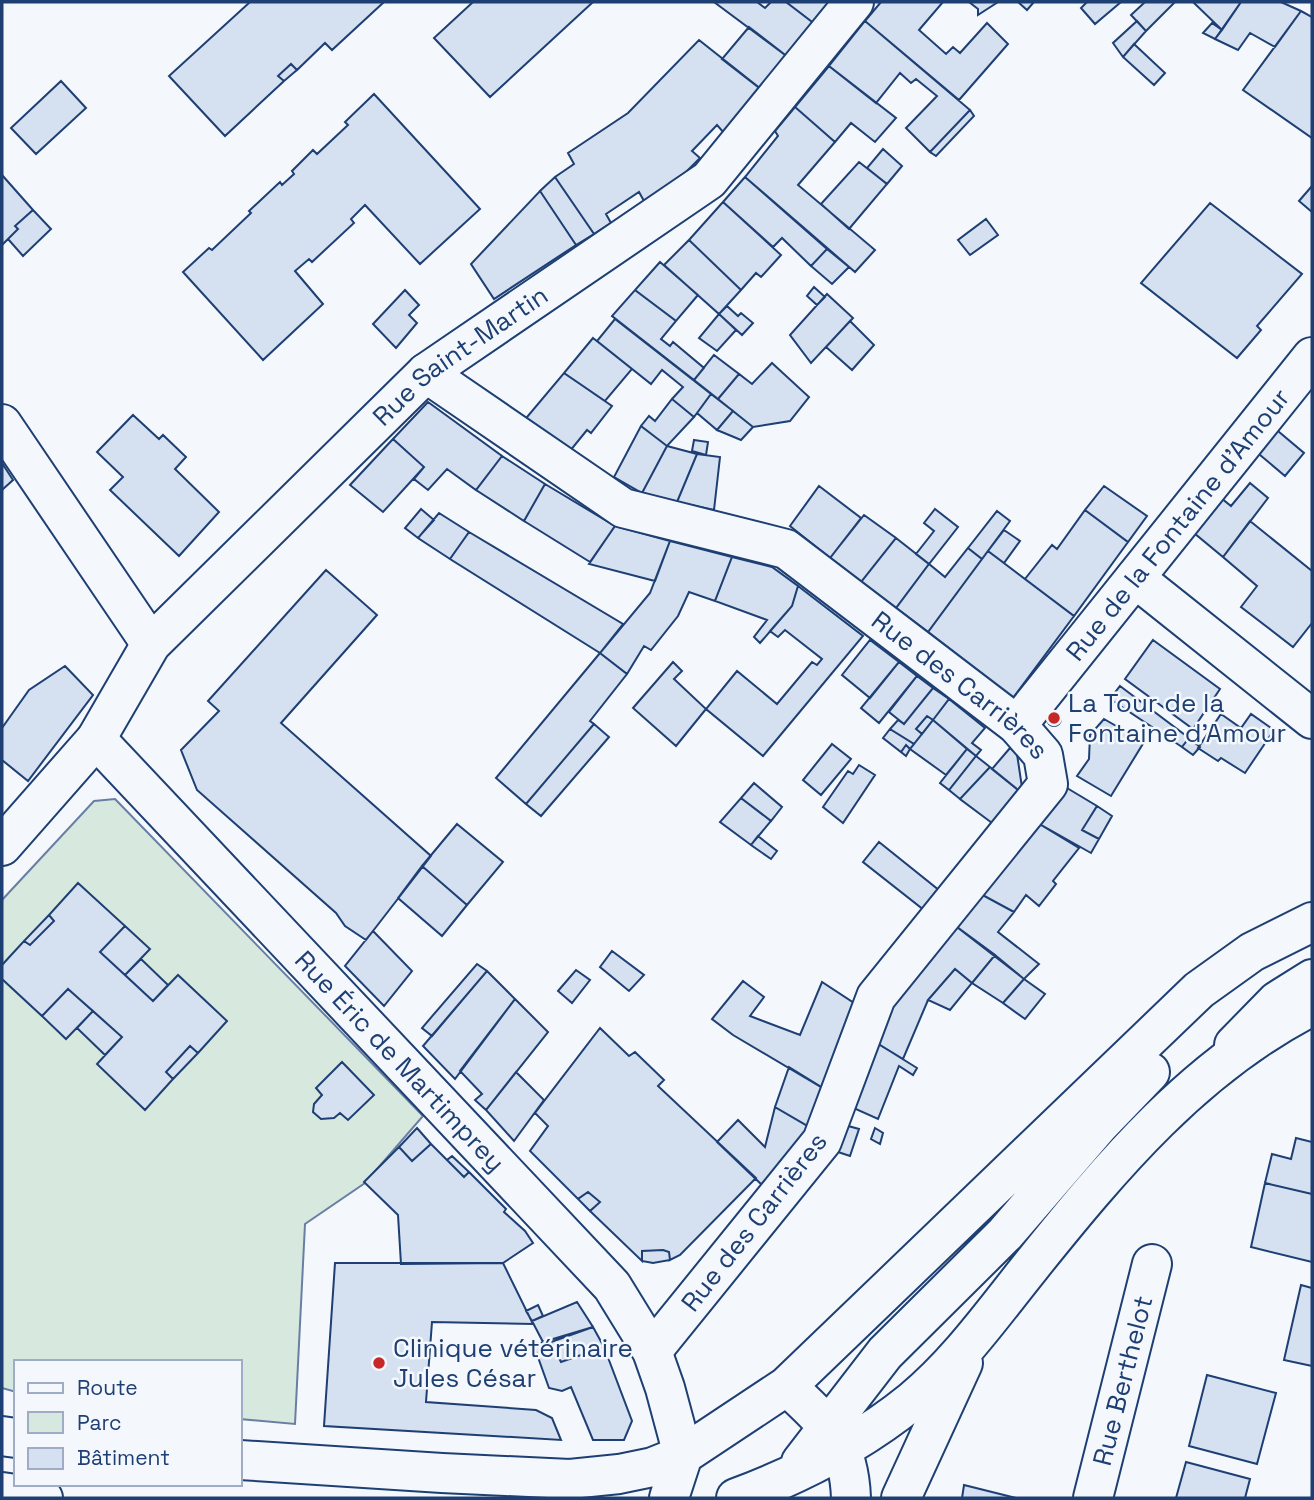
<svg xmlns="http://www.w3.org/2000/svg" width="1314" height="1500" viewBox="0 0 1314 1500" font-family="'Space Grotesk',sans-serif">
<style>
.green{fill:#d7e8df;stroke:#687fa3;stroke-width:2}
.building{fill:#d5e0f0;stroke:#1d3f73;stroke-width:2}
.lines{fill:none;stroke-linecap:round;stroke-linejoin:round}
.minor-casing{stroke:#1d3f73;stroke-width:42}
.major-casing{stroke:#1d3f73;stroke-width:42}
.minor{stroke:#f4f7fb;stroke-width:38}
.major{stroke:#f4f7fb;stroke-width:38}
.poi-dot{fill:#c62828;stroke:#f4f7fb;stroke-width:2.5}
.labels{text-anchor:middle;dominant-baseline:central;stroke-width:5;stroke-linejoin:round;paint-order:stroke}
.street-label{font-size:26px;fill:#1d3f73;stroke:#f4f7fb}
.poi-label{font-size:26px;fill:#1d3f73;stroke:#f4f7fb;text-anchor:start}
</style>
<rect width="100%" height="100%" fill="#f4f7fb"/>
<!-- green -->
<path class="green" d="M115 799 423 1116 365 1183 305 1224 295 1424 240 1419V1362H16V1392L2 1388V900L94 801Z"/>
<!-- building -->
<path class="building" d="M250 2H384L332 50 325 43 297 70 291 64 278 76 284 81 225 136 169 76Z
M473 2H593L490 97 434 38Z
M714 2H757L765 8 771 2H786L816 25 789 58Z
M786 2H836L816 25Z
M881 2H943L919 30 946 54 953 47 960 53 987 23 1008 44 959 100 865 21Z
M969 2H998L978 15V9Z
M1018 2H1034L1027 10Z
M1087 2H1121L1095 24 1081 8Z
M1145 2H1175L1146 31 1131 15Z
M1193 2H1241L1222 30Z
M1241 2H1281L1301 11 1275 47 1250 33 1238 50 1215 39Z
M1301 11 1312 17V138L1243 90Z
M865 21 970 110 930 152 906 128 937 96 916 79 911 83 900 73 876 103 829 66Z
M1137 21 1146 31 1123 57 1113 43Z
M1212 23 1222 30 1215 39 1203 33Z
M749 27 789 58 762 90 722 59Z
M699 40 762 90 724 133 717 125 692 151 700 158 684 174 644 201 639 192 606 214 611 223 594 234 555 177 574 164 568 153 628 113Z
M1134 44 1165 73 1154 85 1123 57Z
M291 64 297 70 284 81 278 76Z
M829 66 896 118 875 142 851 123 835 142 795 107Z
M61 81 86 108 36 154 11 128Z
M374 94 480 209 420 264 365 205 351 219 354 223 312 262 309 259 295 271 323 304 263 360 183 272 209 248 212 250 251 213 249 211 280 182 282 185 294 174 292 171 313 150 317 154 348 125 345 122Z
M795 107 835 142 798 185 875 250 855 272 745 177 778 136 775 131Z
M970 110 974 116 936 156 930 152Z
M883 149 902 166 887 184 867 168Z
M859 162 887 184 849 229 821 204Z
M2 175 33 210 15 226 18 229 2 245Z
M555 177 594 234 576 245 540 191Z
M745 177 827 249 811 266 782 238 773 247 723 202Z
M1312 186V212L1299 201Z
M540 191 576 245 494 299 471 264Z
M723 202 781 255 761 277 756 273 741 290 689 240Z
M1210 203 1302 274 1257 326 1261 330 1237 358 1141 283Z
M33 210 51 229 23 256 8 239 18 229 15 226Z
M986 219 998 235 970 255 958 240Z
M689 240 741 290 719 314 664 265Z
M827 249 849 267 832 284 811 266Z
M660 262 698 295 676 321 635 290Z
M814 287 825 297 817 305 807 296Z
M405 290 419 305 409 315 417 323 396 348 373 324Z
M635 290 676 321 661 339 670 346 673 342 704 368 694 380 612 316Z
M827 294 853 318 811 363 790 335Z
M727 306 738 316 741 313 753 323 742 335 719 314Z
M719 314 736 330 717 351 699 338Z
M615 319 711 394 694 417 672 399 683 387 662 370 651 384 597 341Z
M850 321 874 345 852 370 826 347Z
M593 338 632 369 605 401 564 373Z
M714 355 739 374 718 399 694 380Z
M772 363 809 397 790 421 753 427 718 399 739 374 752 384Z
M564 373 612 406 591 433 587 430 570 451 522 423Z
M711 394 733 411 717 430 697 413Z
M672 399 694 417 667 446 641 426 649 416 655 421Z
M428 402 502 456 476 490 447 469 428 490 414 479 424 467 393 439Z
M733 411 753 427 741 440 717 430Z
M133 415 159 439 163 435 186 457 175 469 219 512 179 556 110 490 123 477 97 452Z
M641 426 667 446 642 493 614 477Z
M1272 426 1304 453 1285 476 1253 449Z
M393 439 424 467 383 512 350 485Z
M694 440 708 442 706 455 692 451Z
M667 446 697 454 677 502 642 493Z
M697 454 720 457 714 510 677 502Z
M502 456 545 484 524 521 476 490Z
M2 463 13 480 2 490Z
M1250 483 1268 498 1223 557 1188 528 1216 494 1231 506Z
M545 484 615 526 590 562 524 521Z
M819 486 861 518 830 558 790 526Z
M1104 486 1147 516 1128 542 1085 510Z
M421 509 434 520 418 538 405 528Z
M935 509 958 527 929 564 916 554 934 531 924 523Z
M1085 510 1128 542 1074 616 1025 579 1052 545 1057 549Z
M997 511 1010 521 982 559 968 548Z
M439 513 469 532 450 559 418 538Z
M864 515 896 538 861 582 830 558Z
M1250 521 1312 571V623L1293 647 1241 607 1257 586 1223 557Z
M615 526 670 541 655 581 589 564Z
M1004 530 1020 541 1004 563 988 551Z
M469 532 623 624 600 653 450 559Z
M896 538 929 564 896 608 861 582Z
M670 541 732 557 715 601 689 592 678 616 651 650 644 646 627 674 600 653 650 593Z
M968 548 982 559 928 632 896 608 929 564 945 577Z
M988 551 1074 616 1013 698 928 632Z
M732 557 772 567 798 586 792 606 760 643 754 637 767 620 715 601Z
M326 570 377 615 281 723 431 856 366 940 345 926 336 913 197 790 181 750 219 711 208 701Z
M798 586 863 636 763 756 706 709 737 671 777 704 812 662 817 665 822 659 785 630 778 637 770 631 792 606Z
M870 640 899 662 870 698 842 675Z
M1153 640 1220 689 1193 729 1125 679Z
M600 653 627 674 590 721 594 724 526 804 496 778Z
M673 662 682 671 674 679 706 709 676 746 633 708Z
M899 662 917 676 879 723 861 708Z
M65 666 93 695 28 781 2 760V728L29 690Z
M917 676 933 688 904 724 889 712Z
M1120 686 1189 738 1182 747 1110 699Z
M933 688 949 699 933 720 927 716 916 729 922 734 914 744 890 729 898 720 904 724Z
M949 699 985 728 972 743 981 750 976 756 933 720Z
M1047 719a7 7 0 1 1 14 0a7 7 0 1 1-14 0Z
M1221 714 1241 728 1251 714 1274 730 1245 773 1221 758 1218 761 1198 748Z
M927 716 933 720 922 734 916 729Z
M1104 719 1144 742 1111 796 1077 776 1089 759 1090 735Z
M933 720 967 749 946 775 910 749Z
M594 724 609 737 541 816 526 804Z
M890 729 914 744 910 749 906 745 901 752 883 738Z
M1189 738 1200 747 1193 755 1182 747Z
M832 744 851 759 821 795 803 780Z
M906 745 910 749 906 756 901 752Z
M1010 748 1017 754 1023 794 992 769Z
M967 749 976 756 949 790 940 783Z
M976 756 990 767 960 799 949 790Z
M859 765 875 775 843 823 823 807 848 771 853 774Z
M990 767 1023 794 996 826 960 799Z
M754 783 782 807 771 821 741 798Z
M1062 785 1097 806 1082 830 1099 839 1091 853 1036 822Z
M741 798 771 821 751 845 720 822Z
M1097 806 1112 816 1099 839 1082 830Z
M1036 822 1079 848 1053 881 1056 884 1039 906 1026 895 1014 912 977 892Z
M457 824 503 862 467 905 422 866Z
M758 836 777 851 771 859 751 845Z
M879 842 940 891 924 910 863 862Z
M422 866 467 905 442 936 398 898Z
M78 883 125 926 100 952 153 1001 178 975 227 1021 198 1053 190 1046 166 1072 173 1079 145 1110 97 1064 122 1037 68 989 42 1016 2 979V965L24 941 30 945 54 921 49 915Z
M977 892 1014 912 998 932 1039 964 1024 979 949 921Z
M49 915 54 921 30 945 24 941Z
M949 921 995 955 972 983 955 969 928 1000 903 1059 872 1040 899 981Z
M125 926 150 949 125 975 100 952Z
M373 931 412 971 384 1006 345 966Z
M612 951 644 975 629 991 600 967Z
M995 955 1024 979 1003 1003 972 983Z
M141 959 168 985 153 1001 125 975Z
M477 964 487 971 432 1036 422 1028Z
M955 969 972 983 950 1010 928 1000Z
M576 970 590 980 572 1003 558 991Z
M487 971 515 999 455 1079 423 1046Z
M1024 979 1045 994 1025 1019 1003 1003Z
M743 981 764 997 750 1016 800 1035 822 982 857 1005 826 1090 733 1035 712 1019Z
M68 989 93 1011 66 1039 42 1016Z
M515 999 548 1032 486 1110 475 1100 482 1094 460 1071Z
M93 1011 122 1037 105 1055 77 1028Z
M600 1028 629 1056 635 1052 664 1080 658 1086 756 1178 680 1255 670 1260 669 1252 663 1250 642 1251V1261L590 1211 600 1202 588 1192 578 1199 530 1151 548 1126 535 1113Z
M872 1040 917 1068 913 1075 899 1066 878 1119 849 1106Z
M190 1046 198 1053 173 1079 166 1072Z
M342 1062 374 1095 348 1120 340 1113 334 1118 321 1119 313 1112 314 1104 322 1095 316 1088Z
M789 1067 826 1090 811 1128 775 1107Z
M516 1072 544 1100 514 1141 486 1110Z
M775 1107 811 1128 762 1185 717 1142 738 1120 765 1147Z
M841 1124 859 1129 850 1156 832 1150Z
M417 1128 431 1144 412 1161 399 1147Z
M875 1128 883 1133 880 1144 871 1139Z
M1296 1138 1312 1142V1194L1265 1183 1272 1154 1291 1159Z
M431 1144 464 1177 469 1172 506 1209 504 1212 525 1231 533 1243 503 1263 401 1264 398 1215 364 1182 399 1147 412 1161Z
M452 1156 469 1172 464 1177 447 1160Z
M1265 1183 1312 1194V1262L1251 1247Z
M588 1192 600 1202 590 1211 578 1199Z
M663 1250 669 1252 670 1260 653 1263 642 1261V1251Z
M335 1263H503L533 1324 432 1322 426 1402 536 1410 552 1418 561 1440 324 1426Z
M1301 1285 1312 1288V1366L1284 1360Z
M577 1302 593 1327 543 1342 532 1321Z
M538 1305 543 1316 532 1321 526 1311Z
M593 1327 604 1347 561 1362 551 1342Z
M543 1342H551L561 1362 604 1347 632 1421 624 1440H593L571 1387 562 1391 549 1388 534 1346Z
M1207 1375 1276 1393 1257 1464 1189 1446Z
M1186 1462 1250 1479 1245 1498H1176Z
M964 1485 1016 1498H962Z"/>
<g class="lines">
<!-- minor casing -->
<g class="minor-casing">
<g id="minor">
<path id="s1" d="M426 373 623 508 786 549 1017 725 1043 755 1048 784 876 997 822 1141 652 1351"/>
<path d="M2 424 151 644"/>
<path d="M1135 578 1312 719"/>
<path id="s2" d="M1017 725 1312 357"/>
<path id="s3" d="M96 739 612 1286 652 1351 665 1388 683 1455"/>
<path id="s4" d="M2 846 96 739 151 644 426 373 709 180 854 2"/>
<path d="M1234 1045 1277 1001 1312 979"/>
<path id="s5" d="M1093 1498 1152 1264"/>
</g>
</g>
<!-- major casing -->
<g class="major-casing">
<path id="major" d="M787 1386C826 1423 849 1441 851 1498
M2 1436 16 1438
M240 1460 442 1473 570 1479 619 1474 653 1467 683 1455 787 1386 1199 990 1252 952 1312 922
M801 1462 885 1353 1005 1234 1099 1125 1150 1072
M2 1492 43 1498
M669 1498 683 1455
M736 1498C798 1475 860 1443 912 1401 958 1363 994 1312 1031 1266 1112 1165 1195 1066 1312 1006
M901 1498 963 1363"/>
</g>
<!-- minor -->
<use href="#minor" class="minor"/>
<!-- major -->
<use href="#major" class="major"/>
</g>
<!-- markers -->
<g class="poi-dot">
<circle cx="1054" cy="718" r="7"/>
<circle cx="379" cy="1363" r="7"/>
</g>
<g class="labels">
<!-- street labels -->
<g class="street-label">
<text stroke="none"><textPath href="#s4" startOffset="676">Rue Saint-Martin</textPath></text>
<text stroke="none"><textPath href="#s2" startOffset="257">Rue de la Fontaine d'Amour</textPath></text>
<text stroke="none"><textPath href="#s1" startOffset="628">Rue des Carrières</textPath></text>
<text stroke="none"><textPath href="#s3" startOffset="443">Rue Éric de Martimprey</textPath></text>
<text transform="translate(754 1222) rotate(-52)">Rue des Carrières</text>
<text stroke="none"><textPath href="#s5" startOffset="121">Rue Berthelot</textPath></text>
</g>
<!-- poi labels -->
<g class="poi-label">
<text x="1068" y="703">La Tour de la<tspan x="1068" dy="30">Fontaine d'Amour</tspan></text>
<text x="393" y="1348">Clinique vétérinaire<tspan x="393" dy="30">Jules César</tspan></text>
</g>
</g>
<!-- border -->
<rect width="1314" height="1500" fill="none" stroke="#1d3f73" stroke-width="7"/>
<!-- legend -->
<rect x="14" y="1360" width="228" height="126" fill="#f4f7fb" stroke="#9eadc5" stroke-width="2"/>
<rect x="28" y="1383" width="35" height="10" fill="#f4f7fb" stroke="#9eadc5" stroke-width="2"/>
<text x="77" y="1395" font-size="21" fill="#1d3f73">Route</text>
<rect x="28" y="1412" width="35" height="21" fill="#d7e8df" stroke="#9eadc5" stroke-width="2"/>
<text x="77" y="1430" font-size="21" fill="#1d3f73">Parc</text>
<rect x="28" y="1448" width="35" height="21" fill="#d5e0f0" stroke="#9eadc5" stroke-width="2"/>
<text x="77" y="1465" font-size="21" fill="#1d3f73">Bâtiment</text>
</svg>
